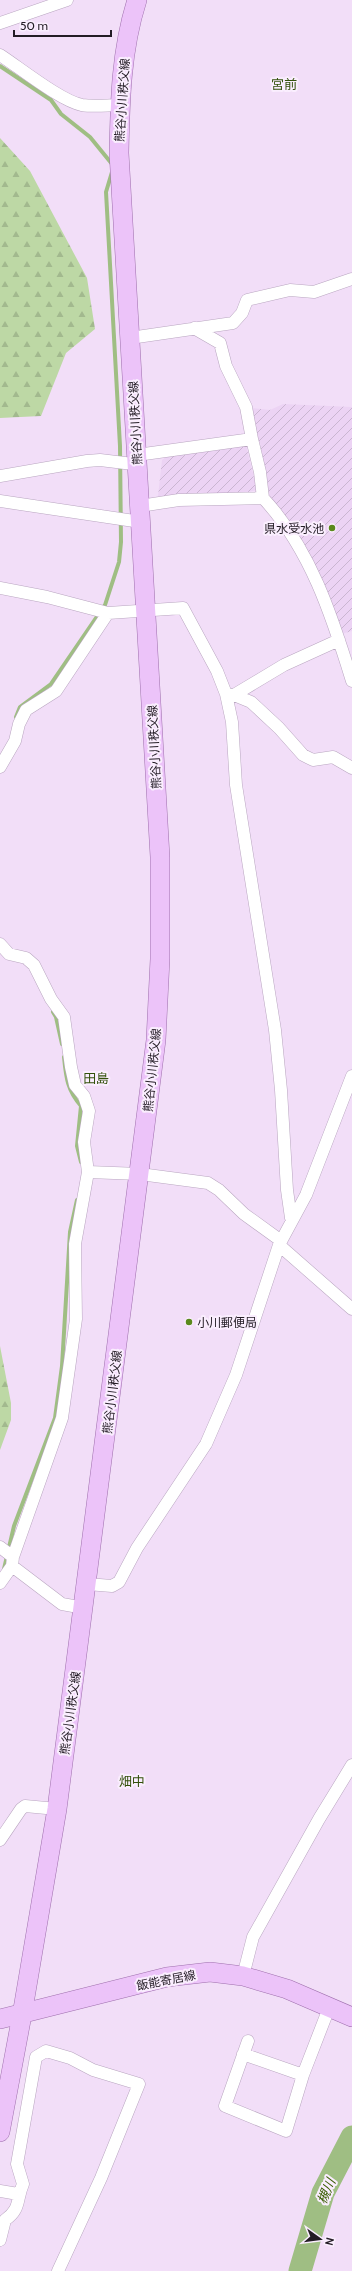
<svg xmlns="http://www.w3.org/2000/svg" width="352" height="2271" viewBox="0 0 352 2271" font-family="Cabin,'Noto Sans JP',sans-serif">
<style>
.industrial{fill:url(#industrial-furrows)}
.forest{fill:url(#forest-firs)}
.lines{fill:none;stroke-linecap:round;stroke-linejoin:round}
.stream{stroke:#9fbe83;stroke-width:4}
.river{stroke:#9fbe83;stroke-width:23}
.minor-casing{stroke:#b9a6c0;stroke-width:13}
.primary-casing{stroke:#9e6fac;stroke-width:20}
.minor{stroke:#fff;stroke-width:12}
.primary{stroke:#ecc3f9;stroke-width:19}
.poi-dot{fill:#5a891c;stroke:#faeefe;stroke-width:1.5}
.labels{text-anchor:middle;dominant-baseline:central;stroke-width:4;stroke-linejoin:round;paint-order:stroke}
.street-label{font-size:12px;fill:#231c25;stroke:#faeefe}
.poi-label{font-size:12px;fill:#231c25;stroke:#faeefe;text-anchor:end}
.neighbourhood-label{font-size:13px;fill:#33510b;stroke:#faeefe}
.water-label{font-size:13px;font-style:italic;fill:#3b5f04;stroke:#faeefe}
</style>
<defs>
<pattern id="industrial-furrows" width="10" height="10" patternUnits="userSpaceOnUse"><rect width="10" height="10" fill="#ecd3f4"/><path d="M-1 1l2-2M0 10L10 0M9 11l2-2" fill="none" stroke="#cab5d1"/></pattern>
<pattern id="forest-firs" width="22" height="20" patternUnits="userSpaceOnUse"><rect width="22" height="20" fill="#bdd8a5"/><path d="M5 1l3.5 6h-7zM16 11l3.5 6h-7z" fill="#a2b98e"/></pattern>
</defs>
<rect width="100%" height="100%" fill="#f2def8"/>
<!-- industrial -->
<path class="industrial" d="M283 404 352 407V631L341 634 311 559 294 526 268 495 260 442 256 439 252 408 270 410Z
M246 445 257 490 234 495 161 499 158 496 162 460 169 454Z"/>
<!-- forest -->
<path class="forest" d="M0 138 30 171 87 278 95 329 66 353 41 416 0 418Z
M0 1346 11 1403V1420L0 1450Z"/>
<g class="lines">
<!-- stream -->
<path class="stream" d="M0 66 51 100 61 114 90 137 112 164
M16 717 20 707 51 684 105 605 119 562 121 542 120 446 106 192 112 172
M53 1012 56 1017 62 1044
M64 1057C66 1077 67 1090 81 1106L77 1146 81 1162
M4 1569 14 1526 55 1418 62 1366 70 1232 77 1200"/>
<!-- river -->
<path class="river" d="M300 2271 323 2193 352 2137"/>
<!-- minor casing -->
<g class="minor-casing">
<path id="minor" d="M0 23 67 0
M0 55C20 68 61 101 82 105 94 107 108 105 120 105
M194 328 220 343 226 366 246 407 252 439
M130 338 233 323 242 313 247 300 290 290 314 292 352 279
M137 455 252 439 260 472 263 498
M0 476 87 461 100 460 133 464
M0 501 141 522
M140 506 179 500 263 498C310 548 332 616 352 681
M0 588 47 597 108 613 183 608 217 671 226 694 232 722 236 785 275 1030 281 1090 287 1190 291 1218
M226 694 234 695 251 702 279 728 303 755 313 760 333 757 352 768
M234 695 284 665 339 640
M0 767 15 741 19 724 26 710 56 691 108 613
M0 944 9 954 26 958 34 965 51 999 64 1017 71 1067 75 1085 84 1096 89 1111 84 1142 88 1172 75 1244 76 1319 62 1418 13 1557 12 1566 0 1583
M88 1172 140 1174 208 1183 219 1190 244 1214 280 1240
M279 1245 306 1195 352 1076
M0 1547 13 1557
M12 1566 62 1604 84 1608
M87 1584 112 1586 119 1582 137 1548 206 1444 236 1375 279 1245 352 1309
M0 1840 21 1809 25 1806 57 1809
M243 1976 253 1937 319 1819 352 1765
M248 2041 225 2106 286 2131 303 2075 329 2008
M243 2054 303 2075
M0 2191 18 2194
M0 2240 5 2220C21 2209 16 2200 23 2184L17 2164 36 2057 46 2051 70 2058 93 2070 139 2084 101 2178 58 2271"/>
</g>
<!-- primary casing -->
<g class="primary-casing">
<path id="primary" d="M0 2019 167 1977 210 1972 243 1976 287 1989 352 2017
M0 2132 22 2015 57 1809 156 1040 160 959V857L119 153C120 101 121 50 137 0"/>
</g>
<!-- minor -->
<use href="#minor" class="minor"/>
<!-- primary -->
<use href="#primary" class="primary"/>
</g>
<!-- markers -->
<g class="poi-dot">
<circle cx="332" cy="528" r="4"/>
<circle cx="189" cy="1322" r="4"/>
</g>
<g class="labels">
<!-- street labels -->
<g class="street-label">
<text transform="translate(122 100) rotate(-86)">熊谷小川秩父線</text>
<text transform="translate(135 423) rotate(-93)">熊谷小川秩父線</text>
<text transform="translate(154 747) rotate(-93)">熊谷小川秩父線</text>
<text transform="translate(152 1070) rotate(-84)">熊谷小川秩父線</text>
<text transform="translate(112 1392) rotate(-83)">熊谷小川秩父線</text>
<text transform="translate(70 1713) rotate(-82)">熊谷小川秩父線</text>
<text transform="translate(166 1980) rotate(-11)">飯能寄居線</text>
</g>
<!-- poi labels -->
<g class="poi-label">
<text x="324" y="528">県水受水池</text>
<text x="197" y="1322" text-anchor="start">小川郵便局</text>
</g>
<!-- neighbourhood labels -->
<g class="neighbourhood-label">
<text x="284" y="84">宮前</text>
<text x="96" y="1078">田島</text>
<text x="132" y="1781">畑中</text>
</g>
<!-- water labels -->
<g class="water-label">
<text transform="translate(326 2191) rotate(-67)">槻川</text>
</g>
</g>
<!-- north arrow -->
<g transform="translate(320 2239) rotate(104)" stroke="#faeefe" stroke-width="3" paint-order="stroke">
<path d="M0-3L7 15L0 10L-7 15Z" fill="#231c25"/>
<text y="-6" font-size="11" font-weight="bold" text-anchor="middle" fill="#231c25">N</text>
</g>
<!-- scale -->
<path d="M14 30v6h97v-6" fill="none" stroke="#231c25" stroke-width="2"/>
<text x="20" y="30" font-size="12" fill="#231c25" stroke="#faeefe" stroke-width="3" paint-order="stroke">50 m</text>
</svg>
